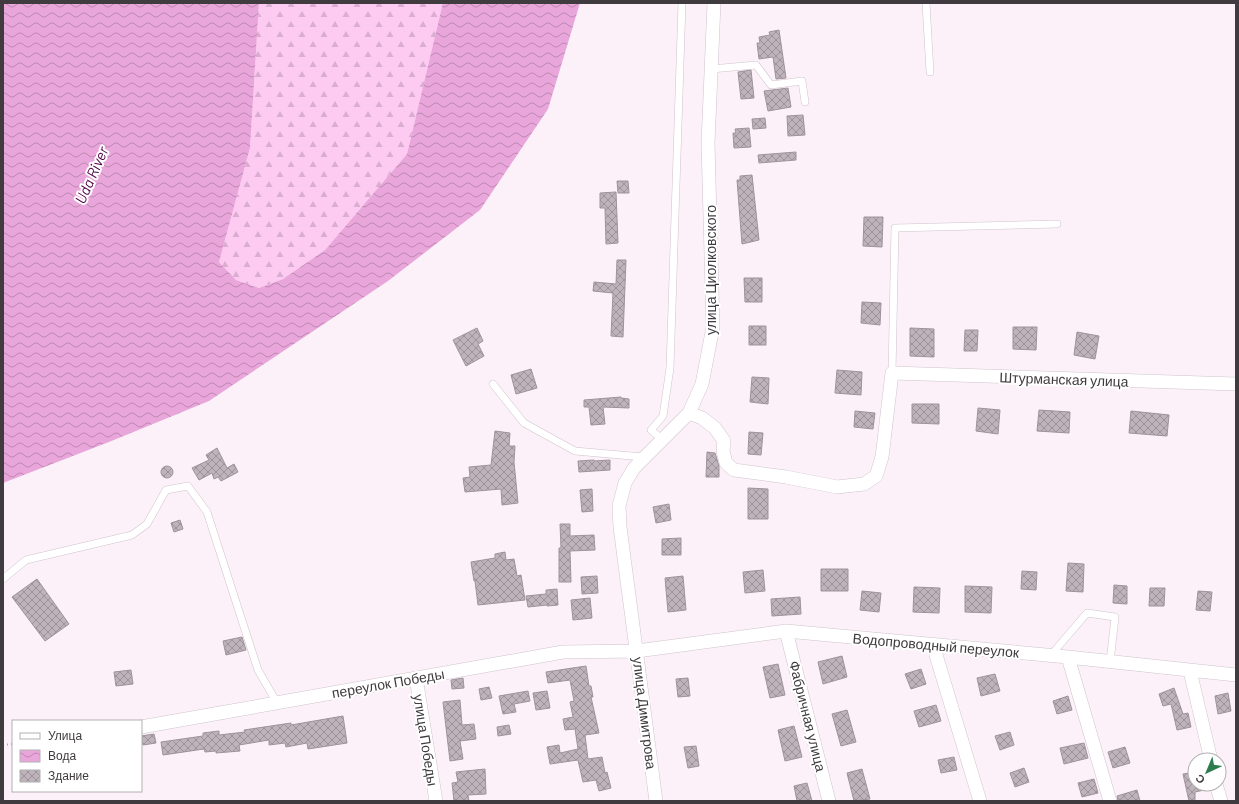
<svg xmlns="http://www.w3.org/2000/svg" width="1239" height="804" viewBox="0 0 1239 804" font-family="Barlow,sans-serif">
<style>
.forest{fill:url(#forest-firs)}
.water{fill:url(#water-waves)}
.building{fill:url(#building-cross-hatch);stroke:#9e939b}
.lines{fill:none;stroke-linecap:round;stroke-linejoin:round}
.service-casing{stroke:#cfc4cc;stroke-width:8}
.minor-casing{stroke:#cfc4cc;stroke-width:14}
.path{stroke:#aca4a9;stroke-width:2;stroke-dasharray:1 3;stroke-linecap:butt}
.service{stroke:#fff;stroke-width:7}
.minor{stroke:#fff;stroke-width:13}
.labels{text-anchor:middle;dominant-baseline:central;stroke-width:4;stroke-linejoin:round;paint-order:stroke}
.street-label{font-size:14px;fill:#3f3b3e;stroke:#fff}
.water-label{font-size:15px;font-style:italic;fill:#510048;stroke:#fff}
</style>
<defs>
<pattern id="forest-firs" width="22" height="20" patternUnits="userSpaceOnUse"><rect width="22" height="20" fill="#fdcaf2"/><path d="M5 1l3.5 6h-7zM16 11l3.5 6h-7z" fill="#daaed1"/></pattern>
<pattern id="water-waves" width="16" height="10" patternUnits="userSpaceOnUse"><rect width="16" height="10" fill="#e9a6da"/><path d="M0 5q4-4 8 0t8 0" fill="none" stroke="#be88b2"/></pattern>
<pattern id="building-cross-hatch" width="8" height="8" patternUnits="userSpaceOnUse"><rect width="8" height="8" fill="#beb3bb"/><path d="M0 0l8 8M0 8l8-8" fill="none" stroke="#9c9399"/></pattern>
</defs>
<rect width="100%" height="100%" fill="#fcf1f9"/>
<!-- forest -->
<path class="forest" d="M259 3H443V5L407 154 325 250 283 279 259 288 236 280 219 262 250 148Z"/>
<!-- water -->
<path class="water" d="M3 3H259L250 148 219 262 236 280 259 288 283 279 325 250 407 154 443 3H580L548 109 480 210 388 281 209 401 109 442 3 483Z"/>
<!-- building -->
<path class="building" d="M779 30 786 78 776 79 773 57 759 59 757 43H760L759 37 770 35 769 32Z
M751 70 754 98 741 99 738 72Z
M788 88 791 107 768 111 764 91Z
M803 115 805 135 788 136 787 116Z
M765 118 766 128 753 129 752 119Z
M749 128 751 147 734 148 733 133H736L735 129Z
M796 152V160L759 163 758 155Z
M752 175 759 240 742 244 737 180H740V176Z
M617 181H628L629 193H618Z
M616 192 618 243 606 244 605 208H600V193Z
M864 217H883L882 247 863 246Z
M617 260H626L623 337 611 336 613 293 593 291 594 282 616 284Z
M744 278H762V302H745Z
M862 302 881 303 880 325 861 323Z
M749 326H766V345H749Z
M1013 327H1037L1036 350 1013 349Z
M477 328 483 341 478 344 484 356 466 366 453 340Z
M910 328 934 329V357L910 356Z
M965 330H978L977 351H964Z
M1077 332 1099 336 1095 359 1074 355Z
M531 369 537 388 516 394 511 375Z
M837 370 862 372 861 395 835 393Z
M752 377 769 378 768 404 750 402Z
M621 397V398L629 399V408L603 407 605 424 591 425 589 407H584V400Z
M912 404H939V424L912 423Z
M978 408 1000 410 998 434 976 431Z
M1039 410 1070 412 1069 433 1037 431Z
M855 411 875 413 873 429 854 427Z
M1131 411 1169 415 1167 436 1129 433Z
M495 431 510 433 509 446H515L514 462 518 503 502 505 501 489 465 492 463 478 470 477 469 467 491 465Z
M749 432 763 433 761 455 748 454Z
M217 448 227 468 234 464 238 472 221 481 218 477 214 479 212 473 199 480 192 468 209 460 206 455Z
M707 452 715 453 719 466V477H706Z
M594 460V461L610 460V470L579 472 578 461Z
M161 472a6 6 0 1 1 12 0a6 6 0 1 1-12 0Z
M748 488 768 489V519H748Z
M592 489 593 511 582 512 580 490Z
M669 504 671 520 656 523 653 507Z
M180 520 183 529 174 532 171 523Z
M560 524H570V536L594 535 595 550 570 551 571 582H559V548H561Z
M681 538V555H662V539Z
M505 552 506 560 514 559 517 576 521 575 525 600 478 605 475 581H474L471 562 495 558V554Z
M1068 563 1084 564 1083 592 1066 591Z
M821 569H848V591H821Z
M763 570 765 591 745 593 743 572Z
M1022 571 1037 572 1036 590 1021 589Z
M597 576 598 593 582 594 581 577Z
M683 576 686 610 668 612 665 578Z
M37 579 69 624 45 641 12 597Z
M1114 585 1127 586V604L1113 603Z
M965 586 992 587 991 613 965 612Z
M914 587 940 588 939 613 913 612Z
M1150 588H1165L1164 606H1149Z
M557 589 558 605 547 606V605L528 607 526 596 546 594V590Z
M862 591 881 593 879 612 860 610Z
M1198 591 1212 592 1210 611 1196 610Z
M800 597 801 614 772 616 771 599Z
M590 598 592 618 573 620 571 600Z
M242 637 246 650 226 655 223 641Z
M842 656 847 677 823 684 818 662Z
M778 664 785 695 770 698 763 667Z
M586 666 589 686H591L593 697H591L599 733 585 735 588 759 602 757 605 773 607 772 611 788 599 791 596 780 583 782 578 760 550 764 547 747 559 745 560 753 578 749 575 729 565 730 563 719 573 717 570 702 574 701 570 680 548 683 546 672Z
M921 669 926 684 911 689 905 674Z
M131 670 133 684 116 686 114 672Z
M995 674 1000 691 981 696 977 678Z
M463 678 464 688 452 689 451 680Z
M688 678 690 696 678 697 676 679Z
M489 687 492 698 481 700 479 689Z
M1174 688 1183 714 1188 713 1191 727 1177 730 1171 704 1163 706 1159 694Z
M528 691 530 701 514 704 516 712 503 714 499 696Z
M547 691 550 708 536 710 533 693Z
M1228 693 1231 711 1218 714 1215 696Z
M1068 696 1072 710 1057 714 1053 701Z
M460 700 462 725 474 724 476 739 460 741 463 759 450 761 443 702Z
M936 705 941 721 919 727 914 711Z
M847 710 856 742 841 746 832 714Z
M343 716 347 743 308 749 307 743 286 747 285 743 269 745V740L239 745 240 751 216 753V751L205 752 204 749 163 755 161 742 203 736V733L219 731V735L245 732 244 730 291 723V725Z
M509 725 511 734 498 736 497 727Z
M794 726 802 757 785 761 778 730Z
M1010 732 1014 745 1000 750 995 736Z
M154 734 156 743 143 745 141 736Z
M1084 743 1088 758 1064 764 1060 748Z
M696 746 699 766 688 768 684 747Z
M1125 747 1130 763 1113 768 1108 752Z
M954 757 957 770 941 773 938 760Z
M1024 768 1029 782 1015 787 1010 773Z
M485 769 486 794 468 795 469 801H454L452 783 458 782 456 772Z
M862 769 870 799 854 801 847 773Z
M1195 772V784H1208L1209 789 1195 792V801H1189L1183 774Z
M1094 779 1098 793 1082 797 1078 783Z
M807 783 812 801H797L794 786Z
M1137 790 1140 801H1118L1117 796Z"/>
<g class="lines">
<!-- service casing -->
<g class="service-casing">
<path id="service" d="M926 3 930 72
M711 69 756 65 771 85 802 81 805 102
M892 373 895 228 1057 224
M493 384 524 423 575 451 643 457
M662 439 651 430 663 416 670 368 682 3
M3 579 26 560 132 535 147 524 166 490 188 486 207 512 258 670 277 703
M1051 655 1087 613 1115 617 1110 662"/>
</g>
<!-- minor casing -->
<g class="minor-casing">
<path id="minor" d="M689 413 702 418 715 428 724 441 723 451 726 463 734 470 786 477 837 487 864 484 876 476 882 457 892 373 1236 384
M786 631 829 801
M937 645 936 655 980 801
M1068 657 1110 801
M1190 671 1211 760
M416 678 436 801
M141 727 563 652 637 651 786 631 1068 657 1236 675
M1216 784 1221 801
M656 801 620 527 619 506 625 483 634 468 689 413 702 384 713 327 708 143 714 3"/>
</g>
<!-- path -->
<path class="path" d="M3 745 13 744"/>
<!-- service -->
<use href="#service" class="service"/>
<!-- minor -->
<use href="#minor" class="minor"/>
</g>
<g class="labels">
<!-- street labels -->
<g class="street-label">
<text transform="translate(710 270) rotate(-90)">улица Циолковского</text>
<text transform="translate(1064 379) rotate(2)">Штурманская улица</text>
<text transform="translate(936 645) rotate(5)">Водопроводный переулок</text>
<text transform="translate(388 683) rotate(-10)">переулок Победы</text>
<text transform="translate(645 713) rotate(83)">улица Димитрова</text>
<text transform="translate(808 716) rotate(76)">Фабричная улица</text>
<text transform="translate(426 740) rotate(81)">улица Победы</text>
</g>
<!-- water labels -->
<g class="water-label">
<text transform="translate(91 175) rotate(-66)">Uda River</text>
</g>
</g>
<!-- border -->
<rect width="1239" height="804" fill="none" stroke="#3f3b3e" stroke-width="8"/>
<!-- legend -->
<rect x="12" y="720" width="130" height="72" fill="#ffffff" stroke="#b2b1b2"/>
<rect x="20" y="733" width="20" height="6" fill="#ffffff" stroke="#b2b1b2"/>
<text x="48" y="740" font-size="12" fill="#3f3b3e">Улица</text>
<rect x="20" y="750" width="20" height="12" fill="url(#water-waves)" stroke="#b2b1b2"/>
<text x="48" y="760" font-size="12" fill="#3f3b3e">Вода</text>
<rect x="20" y="770" width="20" height="12" fill="url(#building-cross-hatch)" stroke="#b2b1b2"/>
<text x="48" y="780" font-size="12" fill="#3f3b3e">Здание</text>
<!-- north arrow -->
<g transform="translate(1207 772) rotate(224)"><circle r="19" fill="#ffffff" stroke="#b2b1b2"/>
<path d="M0-3L7 15L0 10L-7 15Z" fill="#2c7c4d"/>
<text y="-6" font-size="11" font-weight="bold" text-anchor="middle" fill="#3f3b3e">С</text>
</g>
</svg>
